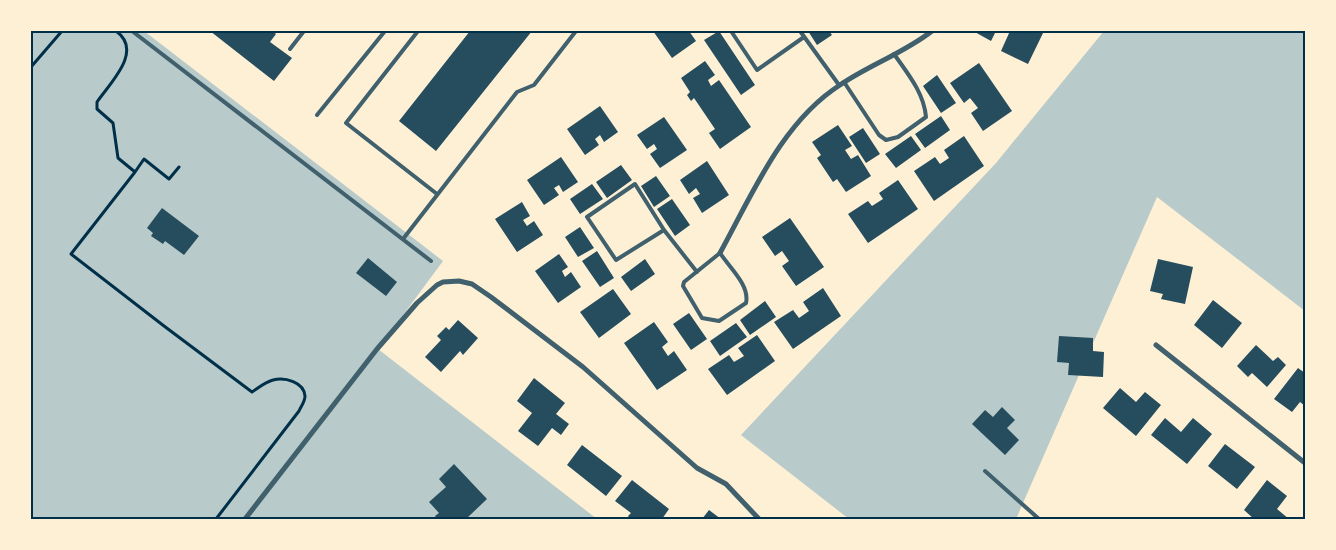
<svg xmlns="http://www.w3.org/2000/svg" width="1336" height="550" viewBox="0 0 1336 550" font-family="Karla,sans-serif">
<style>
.green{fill:#b9caca}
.building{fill:#264d5e}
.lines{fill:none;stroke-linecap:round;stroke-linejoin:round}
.path{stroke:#003049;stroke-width:3}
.service{stroke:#3f606c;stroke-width:4}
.minor{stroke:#3f606c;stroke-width:5}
.neatline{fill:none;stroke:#003049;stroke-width:2}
</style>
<rect width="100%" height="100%" fill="#fdf0d5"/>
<!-- green -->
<path class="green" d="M33 31H144L443 261 378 349 597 519H31V34Z
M1104 31H1305V311L1157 197 1016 519H849L741 435 996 163Z"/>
<!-- building -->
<path class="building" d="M210 31H273L276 34 270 42 292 58 274 81Z
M470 31H532L436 151 399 121Z
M653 31H689L696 41 672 58Z
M719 31 755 85 741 95 704 40Z
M808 31H829L832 35 817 45Z
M973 31H996L991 41Z
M1010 31H1044L1028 64 1001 51Z
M705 61 715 75 708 80 711 86 719 80 751 127 720 149 709 133 715 129 694 98 691 101 687 95 690 92 681 78Z
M979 63 1012 111 983 131 971 113 978 108 970 98 964 103 950 83Z
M937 75 956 103 941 113 923 86Z
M600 106 618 132 604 142 600 135 595 139 599 145 585 155 567 129Z
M941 116 950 130 925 148 915 134Z
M664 117 687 150 660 168 650 154 657 149 654 144 647 149 637 135Z
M838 125 852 146 845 150 851 159 858 155 871 176 846 192 837 179 833 182 817 158 821 155 812 142Z
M863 128 880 154 866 163 849 137Z
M911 136 921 150 896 168 885 154Z
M964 136 984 166 934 201 914 171 935 157 940 164 949 158 944 150Z
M561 157 578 182 563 192 559 185 554 188 559 195 544 205 527 180Z
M707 161 729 195 702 213 693 198 700 194 696 188 689 194 680 180Z
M621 165 632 180 607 198 596 182Z
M656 176 670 196 654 207 641 186Z
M898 180 918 209 868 243 848 214 868 201 872 206 883 199 879 193Z
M592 184 603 199 580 214 570 199Z
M672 199 690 225 675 236 657 209Z
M522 202 530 216 523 220 527 226 534 221 543 235 517 252 495 219Z
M162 208 199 236 184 255 165 241 163 244 151 236 153 233 147 228Z
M790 218 824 267 796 286 782 266 789 261 782 251 775 256 762 237Z
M580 227 594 248 578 257 565 237Z
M597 251 614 278 600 287 582 261Z
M559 254 568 267 562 271 565 277 571 272 581 287 558 303 535 271Z
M368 258 397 282 386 296 356 273Z
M645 259 655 274 631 291 621 277Z
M1158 259 1193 267 1185 304 1161 299 1163 294 1150 291Z
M823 288 841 316 793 349 774 322 793 310 799 318 809 311 803 302Z
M613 289 631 314 599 338 580 312Z
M1213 300 1242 323 1222 348 1194 325Z
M765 301 776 317 750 335 740 320Z
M689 313 707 339 691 350 673 324Z
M458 320 478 338 463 355 460 351 441 372 425 357 441 340 437 336 446 327 449 330Z
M654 322 668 342 662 347 668 356 674 351 687 370 657 390 624 343Z
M736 323 747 337 720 356 710 341Z
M757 335 775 361 727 395 708 369 729 355 734 362 744 356 738 348Z
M1059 336 1093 338V351L1104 352 1103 377 1068 375 1069 363 1057 362Z
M1256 345 1273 361 1278 357 1286 365 1267 387 1252 373 1248 377 1237 366Z
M1298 368 1305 373V406L1300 402 1292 412 1274 399Z
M534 378 565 403 556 414 569 424 561 435 552 428 538 446 518 431 532 413 517 401Z
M1120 388 1136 402 1145 392 1161 405 1136 436 1103 408Z
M1002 407 1015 420 1007 428 1019 440 1005 455 972 424 985 410 993 417Z
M1165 418 1181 432 1193 418 1212 434 1187 464 1151 435Z
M1225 444 1255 467 1237 489 1208 466Z
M582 445 622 476 606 496 567 465Z
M454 464 487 499 466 519H437L435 516 439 513 429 502 446 487 439 479Z
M632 480 669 509 662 519H630L628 516 631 513 615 501Z
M1267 480 1287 496 1277 509 1289 519H1254L1244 510Z
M709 510 721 519H702Z"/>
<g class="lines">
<!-- path -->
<path class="path" d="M116 31C144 51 110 83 97 102V109L113 123 118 158 135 172 71 254 164 326 252 392C258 388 265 382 273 380 285 377 304 382 305 396 305 402 301 406 299 411L216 519
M31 67 62 31
M135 172 144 159 169 179 179 167"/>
<!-- service -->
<path class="service" d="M132 31 431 261
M418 31 346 123 437 194
M731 31 757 70 804 37
M800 31 839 85
M290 49 304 31
M844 82 879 135 886 140 898 137 926 117C924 93 908 74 894 54
M317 115 385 31
M664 230 635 184 587 217 616 260 664 230 697 272
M403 239 517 92 534 85 576 31
M720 253C729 267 750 285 746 303L719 321 702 318 683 286 684 282Z
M985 471 1039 519"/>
<!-- minor -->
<path class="minor" d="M720 253C752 195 782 122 840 85 869 65 904 53 932 31
M1156 345 1305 463
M245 519 377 349 417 303 437 285 443 282 459 281 472 284 491 297 583 367 697 468 726 484 759 519"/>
</g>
<!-- border -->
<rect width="1336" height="550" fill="none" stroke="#fdf0d5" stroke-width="65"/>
<rect x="32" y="32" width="1272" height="486" class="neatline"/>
</svg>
